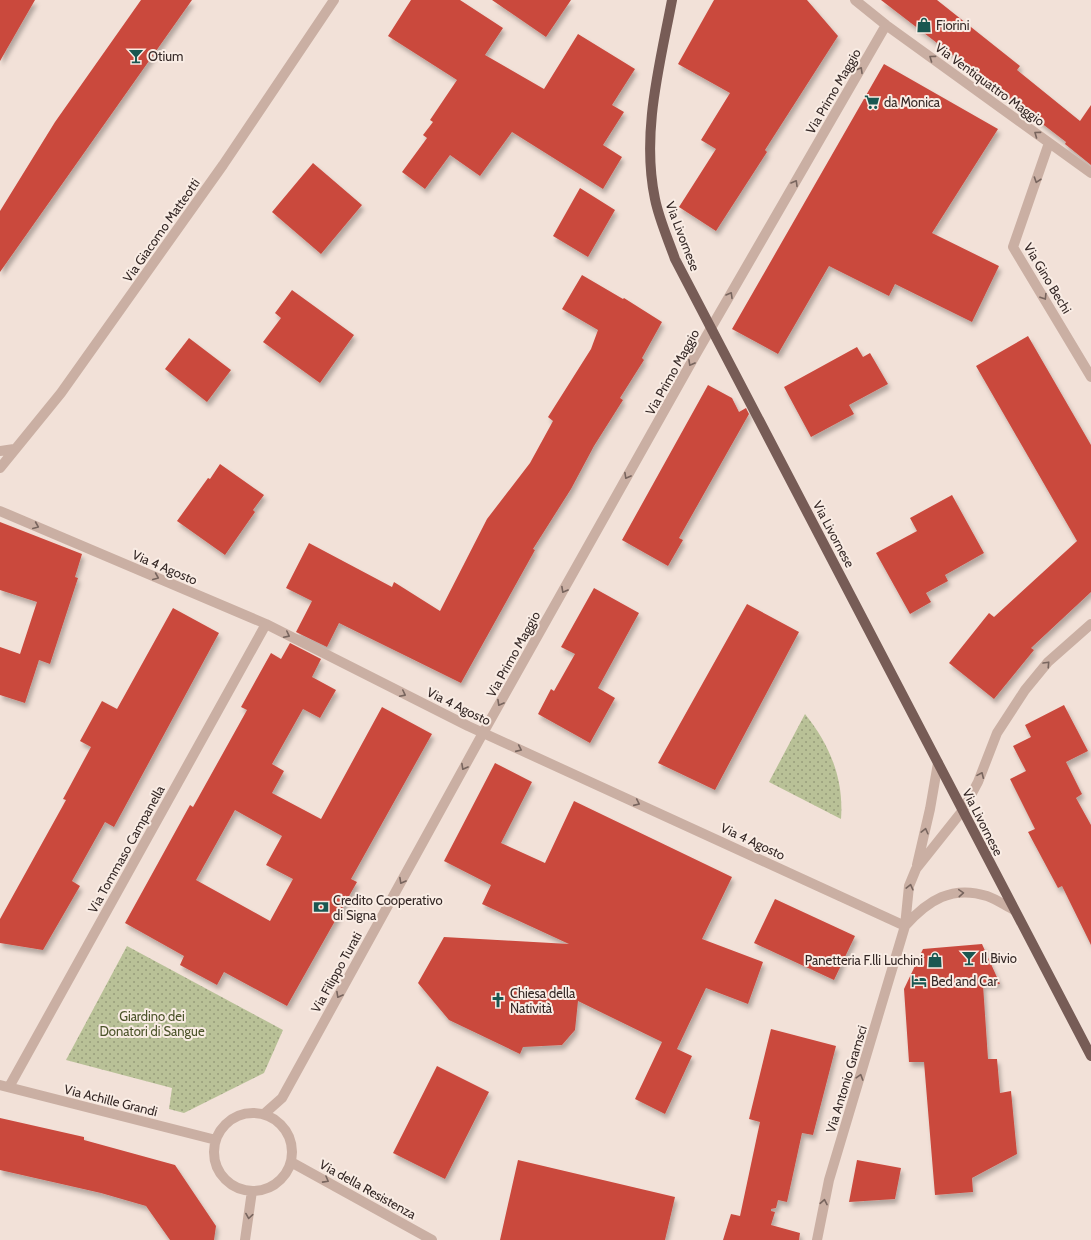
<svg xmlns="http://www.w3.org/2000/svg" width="1091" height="1240" viewBox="0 0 1091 1240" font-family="Cabin,sans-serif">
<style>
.park{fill:url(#park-dots)}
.building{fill:#ca493e;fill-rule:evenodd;filter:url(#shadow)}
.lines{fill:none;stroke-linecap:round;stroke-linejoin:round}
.minor{stroke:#caafa3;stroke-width:10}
.major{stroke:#775c56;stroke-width:10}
.oneway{stroke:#78655e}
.labels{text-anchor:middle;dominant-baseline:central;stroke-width:4;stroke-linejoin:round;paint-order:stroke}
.poi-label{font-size:13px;fill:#352826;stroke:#f9ece4;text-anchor:start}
.street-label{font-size:13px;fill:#352826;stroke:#f9ece4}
.park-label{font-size:13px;fill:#4b5329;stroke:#f9ece4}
</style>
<defs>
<pattern id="park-dots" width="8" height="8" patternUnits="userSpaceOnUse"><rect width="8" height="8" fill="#b9c197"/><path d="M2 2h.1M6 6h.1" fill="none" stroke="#979d7b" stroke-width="1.8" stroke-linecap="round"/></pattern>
<filter id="shadow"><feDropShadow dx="2.5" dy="4.5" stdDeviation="2" flood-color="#0004"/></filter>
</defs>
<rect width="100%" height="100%" fill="#f2e1d8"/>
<!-- park -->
<path class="park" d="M805 714C830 745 844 779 841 819L769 782Z
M127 946 283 1030 264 1073 184 1113 169 1109 172 1088 66 1060Z"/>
<!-- building -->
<path class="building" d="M0 0H35L0 61Z
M141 0H192L0 272V211L55 122Z
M411 0H460L503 28 485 55 544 89 578 34 635 69 612 105 624 112 603 145 622 157 603 189 512 132 480 176 450 155 425 189 402 172 427 138 423 135 433 122 430 120 457 80 388 36Z
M492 0H571L546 37Z
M714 0H807L838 36 765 150 767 152 716 231 679 207 716 149 701 140 730 93 678 64Z
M881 0H937L1020 66 1017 70 1080 121 1091 105V165L1065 144 1066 142Z
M884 64 998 129 932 233 999 266 972 322 895 284 889 296 829 266 778 354 732 329Z
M313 163 362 205 321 254 272 212Z
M580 188 615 210 588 257 553 236Z
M582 275 623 299 624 298 662 322 642 358 644 360 620 398 623 400 594 446 571 489 533 549 535 550 461 683 339 623 327 647 296 632 312 601 286 588 309 543 392 587 394 582 440 611 487 519 530 463 553 421 548 417 591 349 598 330 562 309Z
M292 290 354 335 320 383 263 342 281 318 275 313Z
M1028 336 1091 445V592L1031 648 1034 650 994 699 949 663 989 613 994 617 1077 541 976 366Z
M189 338 231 370 207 402 165 369Z
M857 347 863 357 870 353 888 384 849 405 854 414 811 437 784 387Z
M708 385 732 398 739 412 746 408 749 414 679 538 683 540 668 566 622 540Z
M220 464 264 495 253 510 255 512 225 555 177 521 208 478 210 479Z
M952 495 984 553 945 575 948 581 926 593 931 602 910 614 876 553 917 531 910 518Z
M0 522 82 554 75 577 78 578 50 664 39 660 25 703 0 695V647L20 654 37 602 0 590Z
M594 588 639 613 598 688 615 698 590 743 538 714 551 689 554 691 575 654 561 647Z
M747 604 799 632 715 790 658 763Z
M173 608 219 633 114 827 105 822 72 881 80 886 43 950 0 943V919L66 800 63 799 91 747 80 741 102 701 117 709Z
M290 643 321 659 312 677 336 690 320 718 303 709 272 764 284 771 272 793 321 819 382 707 432 734 351 879 357 882 287 1006 224 972 217 985 180 965 184 956 125 923 190 805 193 807 247 710 241 707 271 653 281 659ZM235 810 282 836 266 865 293 879 270 921 196 880Z
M1064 705 1088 751 1066 762 1082 794 1076 798 1091 825V945L1062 886 1058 888 1028 832 1035 829 1010 779 1026 771 1013 746 1031 737 1025 725Z
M495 763 532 782 501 843 545 863 574 801 732 877 702 939 763 962 748 1004 706 988 677 1049 692 1056 665 1114 635 1099 662 1042 578 1001 575 1030 562 1045 523 1047 520 1054 449 1020 418 983 444 937 569 944 482 904 491 885 444 861Z
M775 899 855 936 834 980 754 943Z
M982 944 1000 984 983 985 988 1059H997L1000 1093 1011 1091 1017 1154 972 1178 973 1192 935 1195 924 1062H909L904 989 923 949Z
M771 1029 836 1046 813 1135 802 1133 787 1202 778 1200 776 1208 771 1209V1211L775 1212 771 1225 800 1233 799 1240H723L731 1214 740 1216 760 1122 749 1119Z
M437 1066 489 1092 445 1179 393 1153Z
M0 1118 84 1137V1140L175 1165 216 1226 214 1240H170L146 1206 101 1193 0 1170Z
M518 1160 675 1197 665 1240H500Z
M857 1160 901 1168 895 1199 849 1202Z"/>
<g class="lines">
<!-- minor -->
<path class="minor" d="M855 0 886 25 1091 173
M1049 143 1013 247 1091 377
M0 451 14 449
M0 468 61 393 223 165 334 0
M0 511 266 624 468 726 905 926
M917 865 930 809 938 763
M905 926C928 900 952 885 987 896 996 899 1006 906 1014 910
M0 1085 216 1140
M9 1087 266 624
M214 1152a39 39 0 1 1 78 0a39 39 0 1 1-78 0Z
M264 1114 282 1098 483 733 696 354 886 25
M291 1162 432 1240
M245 1240 252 1191
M817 1240 829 1180 905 926 909 886 916 869 963 810 978 782 997 733 1025 690 1048 662 1091 624"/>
<!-- major -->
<path class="major" d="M672 0C660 64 641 133 655 199 659 219 668 239 675 259L1091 1056"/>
</g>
<!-- one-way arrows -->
<defs><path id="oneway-chevron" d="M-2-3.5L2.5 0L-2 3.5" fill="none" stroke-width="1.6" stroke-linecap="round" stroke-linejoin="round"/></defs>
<g class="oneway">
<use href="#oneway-chevron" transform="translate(932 58) rotate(-144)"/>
<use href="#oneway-chevron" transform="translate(860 70) rotate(-60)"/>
<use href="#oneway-chevron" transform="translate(1037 134) rotate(-144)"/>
<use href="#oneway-chevron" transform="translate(1037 180) rotate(109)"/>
<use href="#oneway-chevron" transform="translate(795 183) rotate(-60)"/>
<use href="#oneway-chevron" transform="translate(730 295) rotate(-60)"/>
<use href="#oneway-chevron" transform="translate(1044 297) rotate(58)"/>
<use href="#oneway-chevron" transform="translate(691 363) rotate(119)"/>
<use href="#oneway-chevron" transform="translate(627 476) rotate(119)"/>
<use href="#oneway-chevron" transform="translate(36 526) rotate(23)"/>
<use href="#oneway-chevron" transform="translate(156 577) rotate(23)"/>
<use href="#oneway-chevron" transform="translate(564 590) rotate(119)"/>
<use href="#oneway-chevron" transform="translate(287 635) rotate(27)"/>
<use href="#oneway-chevron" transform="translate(1047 664) rotate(-47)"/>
<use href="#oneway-chevron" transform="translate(403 694) rotate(27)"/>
<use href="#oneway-chevron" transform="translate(500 703) rotate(119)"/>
<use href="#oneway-chevron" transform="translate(519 749) rotate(24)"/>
<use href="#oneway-chevron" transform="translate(464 767) rotate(119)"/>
<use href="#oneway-chevron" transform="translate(981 775) rotate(-66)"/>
<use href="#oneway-chevron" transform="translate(637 803) rotate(24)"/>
<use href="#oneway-chevron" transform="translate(925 831) rotate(-76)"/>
<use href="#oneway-chevron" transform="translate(402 881) rotate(119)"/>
<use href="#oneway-chevron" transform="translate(910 887) rotate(-76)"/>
<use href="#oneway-chevron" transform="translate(961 893) rotate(-4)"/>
<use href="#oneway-chevron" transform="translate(339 995) rotate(119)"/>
<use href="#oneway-chevron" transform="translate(860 1077) rotate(-73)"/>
<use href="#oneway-chevron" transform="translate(326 1180) rotate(29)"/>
<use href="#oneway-chevron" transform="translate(824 1202) rotate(-79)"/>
<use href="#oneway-chevron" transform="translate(249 1216) rotate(99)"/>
</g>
<!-- icons -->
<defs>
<g id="shop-bare" transform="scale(1.2)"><path d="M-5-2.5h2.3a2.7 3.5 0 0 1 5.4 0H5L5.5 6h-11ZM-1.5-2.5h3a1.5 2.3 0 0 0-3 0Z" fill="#1a5751" stroke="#f9ece4" stroke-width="2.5" paint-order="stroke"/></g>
<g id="bar-bare" transform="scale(1.2)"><path d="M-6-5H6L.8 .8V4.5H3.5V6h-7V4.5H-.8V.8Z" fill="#1a5751" stroke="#f9ece4" stroke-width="2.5" paint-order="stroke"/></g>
<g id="supermarket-bare" transform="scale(1.2)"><path d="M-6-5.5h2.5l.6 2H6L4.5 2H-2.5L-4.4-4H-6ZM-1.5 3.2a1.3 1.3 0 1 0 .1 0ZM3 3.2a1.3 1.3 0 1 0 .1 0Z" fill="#1a5751" stroke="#f9ece4" stroke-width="2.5" paint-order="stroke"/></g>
<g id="bank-bare" transform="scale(1.2)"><path d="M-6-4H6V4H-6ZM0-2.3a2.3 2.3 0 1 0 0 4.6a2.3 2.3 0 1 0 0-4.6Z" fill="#1a5751" stroke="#f9ece4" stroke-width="2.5" paint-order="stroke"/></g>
<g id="hotel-bare" transform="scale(1.2)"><path d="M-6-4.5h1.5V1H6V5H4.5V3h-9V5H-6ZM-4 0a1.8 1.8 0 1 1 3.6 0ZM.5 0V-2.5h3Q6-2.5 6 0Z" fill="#1a5751" stroke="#f9ece4" stroke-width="2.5" paint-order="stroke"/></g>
<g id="church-bare" transform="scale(1.2)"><path d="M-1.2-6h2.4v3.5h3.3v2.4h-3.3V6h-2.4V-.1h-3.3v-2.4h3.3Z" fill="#1a5751" stroke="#f9ece4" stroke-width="2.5" paint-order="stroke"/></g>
</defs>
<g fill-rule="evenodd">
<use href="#shop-bare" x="924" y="25"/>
<use href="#bar-bare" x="136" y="56"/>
<use href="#supermarket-bare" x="872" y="102"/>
<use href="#bank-bare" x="321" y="907"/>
<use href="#bar-bare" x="969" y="958"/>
<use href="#shop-bare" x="935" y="960"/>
<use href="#hotel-bare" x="919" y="981"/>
<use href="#church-bare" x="498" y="1000"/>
</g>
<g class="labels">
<!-- poi labels -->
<g class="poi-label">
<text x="936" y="25">Fiorini</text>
<text x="148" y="56">Otium</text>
<text x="884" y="102">da Monica</text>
<text x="333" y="900">Credito Cooperativo<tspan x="333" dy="15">di Signa</tspan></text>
<text x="981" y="958">Il Bivio</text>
<text x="923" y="960" text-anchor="end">Panetteria F.lli Luchini</text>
<text x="931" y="981">Bed and Car</text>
<text x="510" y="993">Chiesa della<tspan x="510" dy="15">Natività</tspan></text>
</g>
<!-- street labels -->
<g class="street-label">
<text transform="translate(990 84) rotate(36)">Via Ventiquattro Maggio</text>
<text transform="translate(833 91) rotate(-60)">Via Primo Maggio</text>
<text transform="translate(161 230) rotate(-55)">Via Giacomo Matteotti</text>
<text transform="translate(683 236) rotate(69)">Via Livornese</text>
<text transform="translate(1048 278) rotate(59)">Via Gino Bechi</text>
<text transform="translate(672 372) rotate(-61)">Via Primo Maggio</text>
<text transform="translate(834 534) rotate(62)">Via Livornese</text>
<text transform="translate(165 567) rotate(23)">Via 4 Agosto</text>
<text transform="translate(513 654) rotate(-61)">Via Primo Maggio</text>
<text transform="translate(459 706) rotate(26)">Via 4 Agosto</text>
<text transform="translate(983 822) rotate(63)">Via Livornese</text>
<text transform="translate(753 841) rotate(25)">Via 4 Agosto</text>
<text transform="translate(126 849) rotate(-61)">Via Tommaso Campanella</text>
<text transform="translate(336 972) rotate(-61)">Via Filippo Turati</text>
<text transform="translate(846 1079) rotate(-73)">Via Antonio Gramsci</text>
<text transform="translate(111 1100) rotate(14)">Via Achille Grandi</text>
<text transform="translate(368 1189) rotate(29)">Via della Resistenza</text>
</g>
<!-- park labels -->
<g class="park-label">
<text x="152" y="1016">Giardino dei<tspan x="152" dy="15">Donatori di Sangue</tspan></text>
</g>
</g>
</svg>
